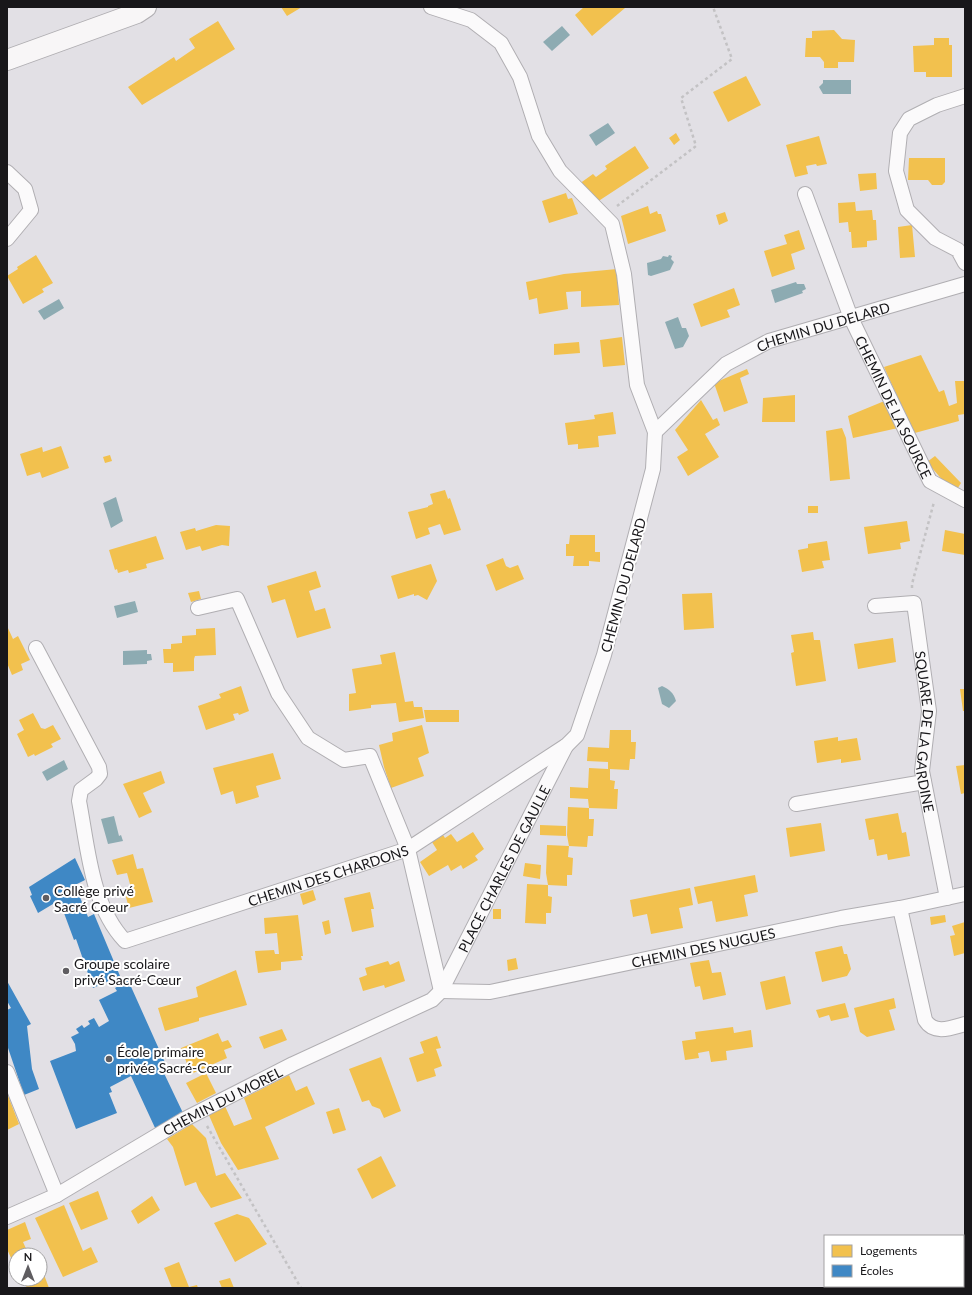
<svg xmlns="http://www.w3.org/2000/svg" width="972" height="1295" viewBox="0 0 972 1295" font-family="Lato,sans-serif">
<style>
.water{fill:#8dabb2}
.homes{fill:#f2c14e}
.schools{fill:#3f88c5}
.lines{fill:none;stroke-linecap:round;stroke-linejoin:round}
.street-casing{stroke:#b0aeb2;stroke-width:16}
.secondary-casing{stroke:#b0aeb2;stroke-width:22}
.path{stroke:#c3c2c4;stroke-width:2.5;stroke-dasharray:3 3;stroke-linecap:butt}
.street{stroke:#fbfafb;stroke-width:14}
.secondary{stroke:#f8f6f7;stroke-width:20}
.poi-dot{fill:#5f5d61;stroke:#fff;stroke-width:1.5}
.labels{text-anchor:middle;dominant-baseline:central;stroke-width:4;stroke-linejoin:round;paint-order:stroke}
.street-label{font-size:14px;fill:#18171a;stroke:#fff}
.poi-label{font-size:14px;fill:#18171a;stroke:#fff;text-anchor:start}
</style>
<rect width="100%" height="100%" fill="#e2e0e5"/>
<!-- water -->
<path class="water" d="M562 26 570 35 552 51 543 42Z
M823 80H851V94H823L819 87 823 83Z
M608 123 615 133 596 146 589 135Z
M669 255 672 256 671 259 674 262 670 270 651 276 648 275 647 263 661 259 663 256 668 257Z
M796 282 797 284H804L806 289 802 291 803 293 775 303 771 290Z
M59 299 64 308 44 320 38 311Z
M678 317 682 328H686L689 336 683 347 675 349 665 322Z
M116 497 123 521 111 528 103 503Z
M135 601 138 612 117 618 114 606Z
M147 650V654H151L152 660 147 661V664L123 665V651Z
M662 686C669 689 674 693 676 701L669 708 662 704 658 688Z
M64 760 68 769 47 781 42 772Z
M114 816 119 836 121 835 123 841 108 844 101 819Z"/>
<!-- homes -->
<path class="homes" d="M281 7H302L287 16Z
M584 7H624L625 8 592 36 575 15Z
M218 21 235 49 142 105 128 87 174 57 176 61 195 48 189 39Z
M834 30 842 39 855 40 854 62H838V68H824V62L820 57H805L806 38H812V31Z
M934 38H949V45H952V77H926V72H914L913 46 934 45Z
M746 76 761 105 728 122 713 92Z
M676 133 680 140 674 145 669 138Z
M819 136 827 164 817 166 816 164 806 166 808 174 795 177 786 145Z
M635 146 649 168 597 202 579 184 593 174 596 177 607 169 605 166Z
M909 158H945V182L942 185H932L928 180H908Z
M876 173 877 189 860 191 858 174Z
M566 193 568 199 572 198 578 214 549 223 542 201Z
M855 202 856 211 872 210 873 220H876L877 240 867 241V247L852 248 851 232H849L848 222 839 223 838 203Z
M648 206 650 214 657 211 658 214H661L666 231 628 244 621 216Z
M725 212 728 221 719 225 716 215Z
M912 225 915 257 900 258 898 227Z
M799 230 805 249 791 254 795 269 772 277 764 251 787 244 784 235Z
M36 255 53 283 42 289 44 292 23 304 7 276 18 269 17 267Z
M617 269 619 305 581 307V291L566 292 568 309 539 314 537 298 529 300 526 282 564 274Z
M734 288 740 305 727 310 730 317 701 327 693 304Z
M622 337 625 365 603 367 600 340Z
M579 342 580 353 554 355V344Z
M921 355 939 392 944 390 949 406 957 403 955 381H965V414L958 415 959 421 911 434 904 412 884 367Z
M747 369 749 374 740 378 748 403 724 412 714 383Z
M795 395V422H762L763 398Z
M701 400 713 420 717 418 720 425 705 434 719 457 688 476 677 457 688 450 675 430Z
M882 402H884L898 428 853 438 848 416Z
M613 412 616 434 598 436 599 447 578 449V444L568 445 565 423 595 419 594 415Z
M842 428 846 438 850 479 830 481 826 431Z
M61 446 69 468 42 478 40 472 27 476 20 454 42 447 43 452Z
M110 455 112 461 105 463 103 457Z
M935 456 961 483 956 491 944 482 927 462Z
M445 490 448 499 450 498 461 530 444 535 440 524 428 528 430 534 416 539 408 512 428 507V506L433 504 430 494Z
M808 506H818V513H808Z
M907 521 910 541 900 543 901 549 868 554 864 527Z
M216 525 230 526 229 546 222 545 202 551 200 546 186 550 180 532 195 528 196 531Z
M945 530 965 534V555L942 551Z
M570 535H595V552H600V562L589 561V566H573L574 556H566V544H569Z
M156 536 164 559 146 564 147 568 129 573 128 570 118 573 117 569 115 570 109 550Z
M827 541 830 560 822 561 824 568 802 572 798 550 808 548V544Z
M503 558 506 566 510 568 518 565 524 579 496 591 486 565Z
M431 564 437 581 427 600 418 595 414 596V594L398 599 391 576Z
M316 571 321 587 309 591 315 611 325 608 331 628 297 638 285 599 272 603 267 586Z
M199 591 201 599 191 602 188 593Z
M712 593 714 628 684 630 682 594Z
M7 626 13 639 18 636 30 660 21 664 23 670 12 675 7 663Z
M215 628 216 655 195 656 194 659V671L173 672V663H164L163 649H171V644L182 643V636L196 635V629Z
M813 632 814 640H820L826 681 796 686 791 653 794 652 791 635Z
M893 638 896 662 858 669 854 644Z
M395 652 405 702 413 701 414 707H422L424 718 399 722 396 703 371 705V708L349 711V694L356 693 352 669 382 664 380 655Z
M241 686 249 711 239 715 238 713 233 714 235 720 206 730 198 706 221 698 219 694Z
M960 689H965V711H963Z
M424 710H459V722H426Z
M33 713 41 728 45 729 53 725 61 739 51 744 53 747 35 756 34 754 28 757 17 734 24 730 19 720Z
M422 725 429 753 418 758 424 776 391 788 384 767 379 745 393 741 392 733Z
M610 730H631V742H636L635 759H630L629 770 610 769V780L615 781 614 789H618L617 809 589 808 588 799 570 798V787L588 788 589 768 608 769V762L587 761 588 747 609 748Z
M838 737V741L857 738 861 760 841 763V759L817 763 814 741Z
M273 753 281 779 256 786 259 797 236 804 233 791 221 795 213 768Z
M965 765V793L961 794 956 766Z
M161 771 165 783 143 793 152 812 139 818 123 784Z
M568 807 589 808V819H594L593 836H588L587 847 569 846 567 835Z
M898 813 902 833 906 832 910 856 888 860 887 854 877 856 874 839 869 840 865 819Z
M821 823 825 851 790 857 786 828Z
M540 825 566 826V836L540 835Z
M473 832 484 849 475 856 478 860 463 869 461 865 451 871 448 865 429 876 420 862 437 850 432 842 443 835 445 838 451 834 457 842Z
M547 845 569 846 568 857 573 858 572 875H567V886L548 885 546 873Z
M133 854 137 869 143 868 153 902 129 908 124 890 131 888 127 873 117 875 112 860Z
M525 863 541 865 540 879 523 876Z
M755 875 758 892 744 895 748 916 716 922 712 901 698 904 694 887Z
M527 884 548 885V896L552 897 551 913H546V924L525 923Z
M690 888 693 905 679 908 683 928 651 934 647 914 633 917 630 900Z
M313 890 316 900 303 905 300 894Z
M370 892 374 909H371L374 927 352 932 344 898Z
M493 909H501V919H493Z
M298 915 303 956H301L302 960 281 962V970L258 973 255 951 274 950 275 954H279L277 933 265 934 264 918Z
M945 915 946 922 931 925 930 917Z
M329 920 331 933 325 935 322 922Z
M965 922V953L954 956 950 936 955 935 952 926Z
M842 946 844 954H847L851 969 847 976 822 982 815 952Z
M516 958 518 969 508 971 507 960Z
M709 960 712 973 721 972 726 995 703 1000 700 986 695 987 690 963Z
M388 961 390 965 399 961 405 981 385 988 384 985 363 991 359 978 367 975 365 968Z
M236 970 247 1005 199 1018V1021L165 1031 158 1008 198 997 196 987Z
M785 976 791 1004 766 1010 760 982Z
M894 998 896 1008 889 1010 895 1030 867 1037 860 1032 854 1008Z
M845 1003 849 1017 831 1021 829 1015 819 1018 816 1010Z
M733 1027 734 1033 751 1030 753 1047 726 1051 727 1060 711 1062 709 1051 698 1053 699 1058 685 1060 682 1041 696 1039 695 1032Z
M282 1029 287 1040 264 1049 259 1037Z
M218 1033 222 1042 228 1040 232 1047 224 1050 227 1058 191 1074 181 1048Z
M437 1036 441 1048 436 1049 442 1066 434 1069 436 1076 417 1082 409 1058 424 1053 420 1042Z
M381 1057 401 1111 384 1118 380 1109 372 1106 369 1100 362 1102 349 1069Z
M206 1073 216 1093 197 1103 186 1083Z
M289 1075 296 1091 307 1086 315 1104 265 1127 279 1159 238 1170 221 1143 208 1113 224 1104 234 1126 252 1119 244 1098Z
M7 1093 19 1124 7 1130Z
M339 1108 346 1130 333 1134 326 1112Z
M192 1124 206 1138 216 1176 225 1173 242 1198 211 1208 199 1190 196 1182 185 1186 173 1147 167 1139Z
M381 1156 396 1186 372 1199 357 1169Z
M98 1191 108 1219 81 1230 69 1203Z
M152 1196 160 1210 138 1224 131 1211Z
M64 1205 83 1251 91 1247 98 1262 63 1277 35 1218Z
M237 1214 249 1218 267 1244 235 1262 214 1223Z
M25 1222 31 1239 23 1242 28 1253 36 1250 37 1255H16V1269L7 1249V1230Z
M179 1262 189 1287 197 1285 198 1288H172L164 1268Z
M40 1264 49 1288H36L33 1279H40Z
M230 1278 234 1288H222L219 1281Z
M23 1279H32L36 1287 27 1288Z"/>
<!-- schools -->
<path class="schools" d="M75 858 85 880 75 885 88 917 94 914 120 976 93 988 76 939 74 940 61 905 53 904 38 913 30 896 32 895 29 887Z
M128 980 167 1067 162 1069 183 1113 156 1130 131 1076 110 1087 112 1092 109 1093 117 1113 76 1129 50 1061 76 1051 75 1044 71 1037 79 1033 76 1029 82 1025 84 1028 90 1024 88 1021 94 1018 99 1027 109 1021 99 1000 117 991 115 988Z
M7 981 31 1024 27 1026 32 1069 39 1089 24 1095 7 1045V1010L11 1008 7 1001Z"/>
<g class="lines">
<!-- street casing -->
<g class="street-casing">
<g id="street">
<path d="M431 7 471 20 501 43 520 77 539 136 560 171 612 224 624 274 637 385 655 432 653 469 604 655 577 735 567 745 408 849 441 991"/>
<path d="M965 96 937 105 909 119 900 133 896 171 907 210 935 238 958 250 965 263"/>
<path d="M7 172 25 189 31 210 7 239"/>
<path id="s1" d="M805 194 851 318 930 481 965 500"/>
<path id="s2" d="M655 432 726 364 769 341 965 284"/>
<path id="s3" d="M875 606 914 603 929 711 922 771 947 898"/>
<path id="s4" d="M36 648 99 767 100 774 96 779 81 790 79 801C88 848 91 905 125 941L408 849 370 756 344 760 308 738 278 693 237 599 198 608"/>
<path d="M796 804 924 782"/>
<path d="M900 908 925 1020C934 1035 951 1028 965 1024"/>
<path id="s5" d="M441 991 490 992 841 918 900 908 965 894"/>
<path d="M7 1072 57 1195"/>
<path id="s6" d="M7 1217 57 1195 183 1120 293 1064 432 1000 441 991 566 746"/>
</g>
</g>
<!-- secondary casing -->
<g class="secondary-casing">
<path id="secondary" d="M7 60 137 13 146 7"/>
</g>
<!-- path -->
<path class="path" d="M617 206 696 146 681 98 732 59 713 7
M912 588V584L934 502
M207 1126 301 1288"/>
<!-- street -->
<use href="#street" class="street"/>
<!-- secondary -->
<use href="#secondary" class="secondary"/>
</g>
<!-- markers -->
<g class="poi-dot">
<circle cx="46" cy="898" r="4"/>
<circle cx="66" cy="971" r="4"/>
<circle cx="109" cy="1059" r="4"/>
</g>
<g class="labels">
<!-- street labels -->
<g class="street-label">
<text stroke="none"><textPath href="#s2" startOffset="203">CHEMIN DU DELARD</textPath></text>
<text stroke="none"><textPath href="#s1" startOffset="231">CHEMIN DE LA SOURCE</textPath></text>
<text transform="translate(623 585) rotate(-75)">CHEMIN DU DELARD</text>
<text stroke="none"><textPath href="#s3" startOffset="169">SQUARE DE LA GARDINE</textPath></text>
<text stroke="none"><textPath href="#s6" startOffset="628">PLACE CHARLES DE GAULLE</textPath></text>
<text stroke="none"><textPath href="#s4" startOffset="541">CHEMIN DES CHARDONS</textPath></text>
<text stroke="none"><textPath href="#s5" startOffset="267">CHEMIN DES NUGUES</textPath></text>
<text stroke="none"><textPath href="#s6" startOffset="245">CHEMIN DU MOREL</textPath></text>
</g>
<!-- poi labels -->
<g class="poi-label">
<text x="54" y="890">Collège privé<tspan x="54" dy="16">Sacré Coeur</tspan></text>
<text x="74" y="963">Groupe scolaire<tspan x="74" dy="16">privé Sacré-Cœur</tspan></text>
<text x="117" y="1051">École primaire<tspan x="117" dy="16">privée Sacré-Cœur</tspan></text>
</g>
</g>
<!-- border -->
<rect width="972" height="1295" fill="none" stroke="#18171a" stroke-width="16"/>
<!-- legend -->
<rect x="824" y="1235" width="140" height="52" fill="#ffffff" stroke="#a3a2a3"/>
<rect x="832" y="1245" width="20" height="12" fill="#f2c14e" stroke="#a3a2a3"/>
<text x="860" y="1255" font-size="12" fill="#18171a">Logements</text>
<rect x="832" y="1265" width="20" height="12" fill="#3f88c5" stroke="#a3a2a3"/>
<text x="860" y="1275" font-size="12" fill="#18171a">Écoles</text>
<!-- north arrow -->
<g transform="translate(28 1267)"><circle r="19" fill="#ffffff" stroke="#a3a2a3"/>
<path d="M0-3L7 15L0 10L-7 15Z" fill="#5f5d61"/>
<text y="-6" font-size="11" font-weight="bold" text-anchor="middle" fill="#18171a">N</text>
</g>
</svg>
